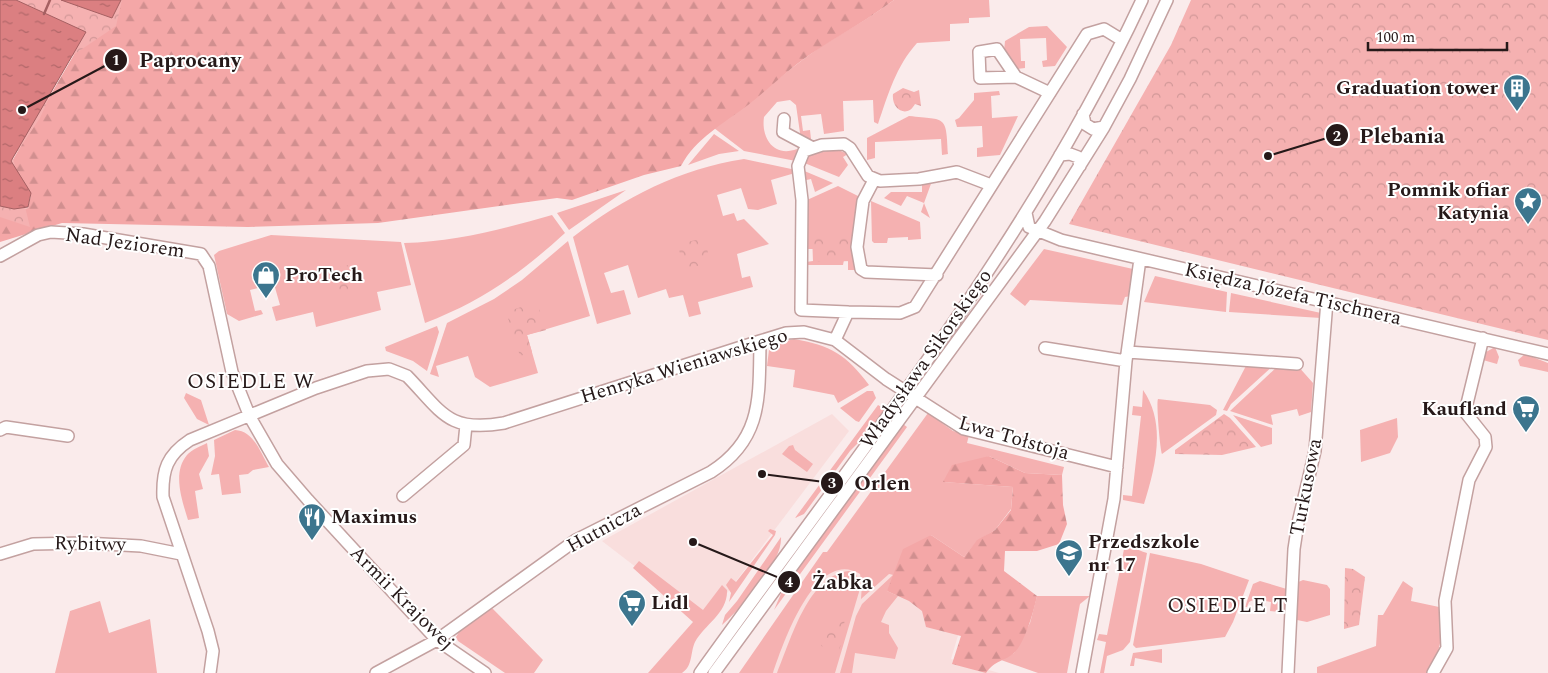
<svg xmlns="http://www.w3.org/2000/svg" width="1548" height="673" viewBox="0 0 1548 673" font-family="Spectral,serif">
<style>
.built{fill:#f9dedd}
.grass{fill:#f5b1b1}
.forest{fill:url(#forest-firs)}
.park{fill:url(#park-crowns)}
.water{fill:url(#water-ripples);stroke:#a56062}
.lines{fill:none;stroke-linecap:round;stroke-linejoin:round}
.stream{stroke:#a56062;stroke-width:2.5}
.minor-casing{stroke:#c3a1a0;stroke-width:14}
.minor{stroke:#fff;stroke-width:11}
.labels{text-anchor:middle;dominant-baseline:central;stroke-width:4;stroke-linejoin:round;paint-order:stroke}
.poi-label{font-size:20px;font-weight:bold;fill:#261919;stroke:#fff;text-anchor:start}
.street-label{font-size:20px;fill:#261919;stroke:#fff}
.neighbourhood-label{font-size:21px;letter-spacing:1px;fill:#261919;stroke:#fff}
.leader{fill:none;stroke:#261919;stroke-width:2}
.callout-dot{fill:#261919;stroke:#fff;stroke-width:2}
.mark-label{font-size:15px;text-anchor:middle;font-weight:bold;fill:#fff}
.callout-label{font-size:21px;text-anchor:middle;font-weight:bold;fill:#261919;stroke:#fff;stroke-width:4;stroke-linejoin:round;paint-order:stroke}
</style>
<defs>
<pattern id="forest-firs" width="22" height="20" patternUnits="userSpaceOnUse" patternTransform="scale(1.25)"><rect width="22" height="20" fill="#f4a7a7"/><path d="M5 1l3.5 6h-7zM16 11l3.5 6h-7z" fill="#d18f8f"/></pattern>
<pattern id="park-crowns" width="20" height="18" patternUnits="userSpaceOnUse" patternTransform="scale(1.25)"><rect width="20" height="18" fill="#f5b1b1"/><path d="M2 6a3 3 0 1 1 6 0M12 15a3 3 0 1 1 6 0" fill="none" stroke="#d29898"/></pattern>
<pattern id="water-ripples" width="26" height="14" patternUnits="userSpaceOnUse" patternTransform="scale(1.25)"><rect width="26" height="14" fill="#db7f81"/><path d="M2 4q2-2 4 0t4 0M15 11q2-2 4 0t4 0" fill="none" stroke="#b16769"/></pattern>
</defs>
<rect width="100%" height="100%" fill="#faebeb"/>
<!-- built -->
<path class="built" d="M832 414 849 431 706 621 602 541Z
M827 552 968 602 951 659 999 673H743Z"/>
<!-- grass -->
<path class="grass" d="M894 0H995H989L990 17 969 18V23L950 24V41L917 43C896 66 888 95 878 124L874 122 873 100 843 101 844 131 824 134 821 114 801 116 803 131 810 130 811 139 801 140 796 105 790 100 777 102 764 117C761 137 773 158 797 149L796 161 744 151 714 128C751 103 783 73 819 48 844 32 870 18 894 0Z
M1047 26 1067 47 1055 66 1043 67 1042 61 1047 60 1046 38 1020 39 1021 61H1025V68L1017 69 1004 51 1005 41 1029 27Z
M999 91 1000 95 991 96 992 118 1018 116 1000 155 977 157V148L983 147 982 126 957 127 955 120 959 118 974 100V93Z
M909 116C947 120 946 115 948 154L942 155 941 139 875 142V158L867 160V138Z
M714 134 739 151 719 154 688 165Z
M836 149 848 154 843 157 848 165 839 177 802 162 809 155Z
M744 159 796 170 795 173 771 180 777 204 758 210 748 209 741 188 717 195 723 216 734 213 737 221 744 219 769 244 737 254 742 278 750 276 753 287 698 302 701 314 689 317 683 295 669 298 666 289 638 298 628 265 604 273 611 293 624 290 631 314 597 324 573 237C624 197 680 169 744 159Z
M802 170 833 183 815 192 811 179 802 181Z
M932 181 924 203 930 218 921 212 924 203 907 196 901 206 884 198 891 192H922V184Z
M838 186 860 197 853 259 856 270H848V261L844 260 843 265H806V262L813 261 814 249H807V200Z
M626 190 569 230 557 213Z
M871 201 920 222 921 239 908 240V237L888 238 887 243H874L872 241Z
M552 215 565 233C520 274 482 301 425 323L404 243C455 242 503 229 552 215Z
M271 235 401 242 411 285 377 292 381 310 316 327 313 312 276 321 272 307 280 305 274 284 250 290 255 311 261 310 263 314 239 321 227 314 214 255 219 251Z
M568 241 590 316 527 335 538 373 490 387 475 377 468 356 436 366 439 377 430 374 447 323 494 299 522 280Z
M1044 249 1133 269 1131 296 1125 297 1122 305 1030 300 1025 306 1010 294Z
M1155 276 1227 292 1226 312 1144 302Z
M1231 293 1321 313V318L1229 312Z
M437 326 439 332 427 371 413 361 386 351 385 347Z
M794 339C830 345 847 355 869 385L838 403 834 395 793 387 795 370 767 366 769 350 775 344Z
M1495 347 1499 357 1497 364 1483 360 1486 352Z
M1525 354 1548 363V372L1520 366 1518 360Z
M1248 362 1275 364 1231 404 1227 411 1223 410Z
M1280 364 1297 365 1313 383 1311 412 1299 416 1297 409 1271 415 1273 425 1230 411Z
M1143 390C1167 424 1155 468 1144 504L1123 500V495L1132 496 1141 416 1132 415 1133 406 1142 407Z
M867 391H873L876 398 859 422 856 421 840 408Z
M186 393 201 400 209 425 197 419 184 398Z
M1158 399 1210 405 1217 410 1216 415 1162 454C1160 449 1156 402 1158 399Z
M878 405 885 409 871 430 850 451 804 514 795 518Z
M928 413 953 431 969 435 967 443 1064 467 1062 475 1025 473 989 456 944 482 1013 487 1011 509 995 530 977 541 964 557 931 535 887 591 898 596 886 611 881 622 889 625V633L898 648 895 659 855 653 852 673H840L856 616 862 604 893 575 889 574 861 599 862 584 860 574C816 547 783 643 773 673H739L823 552H827Z
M1233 415 1272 428V444L1261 447Z
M1397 418 1398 437 1390 453 1361 462 1360 430Z
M903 424 907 427 774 610 783 589Z
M235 430C254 431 260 452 269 467L253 470 248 474 239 475 241 493 222 495 219 474 211 475 215 456 214 440Z
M207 443 209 456 199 474 203 489 195 491 199 518 188 520C182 500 172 473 187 455 191 450 201 446 207 443Z
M793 445 795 450 813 464 807 472 782 454 789 446Z
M770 529 776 531 775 535 729 602 731 593 726 585 731 578 736 582 773 535 768 531Z
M781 537C783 563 741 608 722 625L725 615 737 601Z
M1117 541C1129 544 1136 550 1147 553L1130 642 1123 650 1107 656 1104 673H1100L1106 642 1097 640 1099 634 1107 635 1125 544Z
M1150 553 1201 564 1249 580 1233 622 1225 637 1136 648 1133 645Z
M639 561 703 610 722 585 727 590C728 613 705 624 695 642 690 653 693 666 682 673H648L693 622 633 568Z
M849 571 857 575 859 592 835 673H777C791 640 808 575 849 571Z
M1303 580 1327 585 1330 589V615L1307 622 1297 620 1294 615 1296 583Z
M1260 581 1290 590 1289 613 1270 611 1271 602 1255 599 1249 602 1247 607H1245L1253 584Z
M1403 581 1413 588 1411 601 1439 607 1441 639 1438 652 1426 673H1317V667L1376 646 1378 615H1383Z
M1037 596H1090L1080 604 1067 673H1038L1001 660 1014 653 1030 623Z
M100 601 109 633 150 619 157 673H55L70 611Z
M492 608 543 660 534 673H505L458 641 456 637 459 632Z
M1162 649V663L1135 658 1134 666H1130L1133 653Z"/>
<!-- forest -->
<path class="forest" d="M121 0H894C870 18 845 32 820 48 794 64 772 86 748 105 723 124 696 138 681 166L644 175 572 200 557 198 378 223 248 227 62 223 0 242V208L13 211 28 208 31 195 11 163 86 34Z
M989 456 1025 473 1062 475 1063 505 1067 524 1059 544 1037 551H1005L1004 571 1037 596C1034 610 1025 643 1014 653 1004 662 996 659 986 673L952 664 961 636 926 627 922 611 909 601 887 591 903 549 931 535 964 557 977 540 995 530 1011 510 1013 487 943 482 952 465Z"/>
<!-- park -->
<path class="park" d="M0 0H122L116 26 66 60 40 118 13 158 30 227 0 217Z
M1191 0H1548V340L1069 224 1171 45Z
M903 88 914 92 919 90 921 106 915 104C907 119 891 109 893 94Z
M812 234H855L853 261 813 262Z
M705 238 710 263 683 269 678 244Z
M355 264 360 294 338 297 334 268Z
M537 302 546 330 527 335 532 352 520 356 506 312Z
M1224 414 1230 418 1256 447 1222 455 1175 454V450Z
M1345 568 1353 569 1365 577 1359 625 1344 629Z
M827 616 845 620 843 628 845 629 839 651 821 646Z"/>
<!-- water -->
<path class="water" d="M0 0H16L86 32 11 161 31 193 28 207 14 209 0 206Z
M61 0H121L112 18Z"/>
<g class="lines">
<!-- stream -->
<path class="stream" d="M44 14 50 0"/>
<!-- minor casing -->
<g class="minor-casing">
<path id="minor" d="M1016 77 980 78 979 52 997 49 1016 77 1050 93
M1083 114 1085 124 1093 129 1104 127
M784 119 783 132 813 148
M1060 155 1070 154 1078 157 1080 166
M874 180 863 201 857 247 861 269 866 272 937 275
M1026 213 1029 227 1061 240 1548 354
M0 256 38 235 51 232 83 234 201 254 209 266 232 372 250 417 277 464 308 500 437 640 485 673
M848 312 801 310 802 200 798 166 804 151 822 145 844 144 850 148 868 176 880 181 919 179 957 172 991 185
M835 340 848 312 900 313 915 307 1087 34 1104 29 1122 40
M1045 348 1126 361
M1128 352 1297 364
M0 430 6 427 68 436
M403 496 464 445 466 425
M0 554 33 544 84 543 141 546 181 554
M210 673 213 651 208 631 163 497C162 470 167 455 190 440L316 388 367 371 389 369 407 376C442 412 448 433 504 423L760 341 786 333 804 332 835 340 886 379 964 429 1117 467
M376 673 437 640 576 540 711 472C763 439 759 397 760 341
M700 673C856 455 1028 245 1142 0
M714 673 1045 221 1104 127 1130 79 1167 0
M1082 673 1114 499 1126 361 1140 259
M1288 673 1294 549 1298 523 1315 451 1327 301
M1433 673 1447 648 1445 601 1469 480 1486 447 1485 437 1465 412 1483 338"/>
</g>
<!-- minor -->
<use href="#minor" class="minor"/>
</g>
<!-- icons -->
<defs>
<g id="building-pin" transform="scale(1.4375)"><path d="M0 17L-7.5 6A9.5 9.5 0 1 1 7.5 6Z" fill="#3c758e" stroke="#fff"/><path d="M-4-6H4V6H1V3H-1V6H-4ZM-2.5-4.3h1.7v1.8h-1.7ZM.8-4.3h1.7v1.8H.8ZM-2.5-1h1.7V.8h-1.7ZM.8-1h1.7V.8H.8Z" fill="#fff"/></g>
<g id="sight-pin" transform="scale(1.4375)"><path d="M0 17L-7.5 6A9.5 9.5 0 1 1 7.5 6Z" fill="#3c758e" stroke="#fff"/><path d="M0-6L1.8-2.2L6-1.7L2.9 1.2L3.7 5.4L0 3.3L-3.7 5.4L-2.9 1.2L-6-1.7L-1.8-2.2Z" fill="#fff"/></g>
<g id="shop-pin" transform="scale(1.4375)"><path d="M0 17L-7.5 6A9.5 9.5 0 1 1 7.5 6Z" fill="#3c758e" stroke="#fff"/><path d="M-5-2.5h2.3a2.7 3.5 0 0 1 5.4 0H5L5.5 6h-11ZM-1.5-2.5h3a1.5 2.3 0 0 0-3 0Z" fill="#fff"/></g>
<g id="supermarket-pin" transform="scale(1.4375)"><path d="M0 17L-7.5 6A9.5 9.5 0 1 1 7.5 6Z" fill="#3c758e" stroke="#fff"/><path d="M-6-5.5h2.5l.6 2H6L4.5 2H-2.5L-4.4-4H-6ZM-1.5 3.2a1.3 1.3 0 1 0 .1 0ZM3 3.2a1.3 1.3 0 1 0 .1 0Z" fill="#fff"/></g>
<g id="restaurant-pin" transform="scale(1.4375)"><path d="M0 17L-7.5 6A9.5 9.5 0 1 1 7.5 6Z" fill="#3c758e" stroke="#fff"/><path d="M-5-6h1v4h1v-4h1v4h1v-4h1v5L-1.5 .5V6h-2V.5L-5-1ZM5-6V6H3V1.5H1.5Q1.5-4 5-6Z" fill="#fff"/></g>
<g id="school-pin" transform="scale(1.4375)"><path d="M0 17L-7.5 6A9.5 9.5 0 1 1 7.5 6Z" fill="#3c758e" stroke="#fff"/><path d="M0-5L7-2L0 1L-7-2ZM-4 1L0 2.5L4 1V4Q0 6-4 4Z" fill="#fff"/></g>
</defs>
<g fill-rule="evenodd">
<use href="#building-pin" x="1517" y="88"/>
<use href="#sight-pin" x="1528" y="201"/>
<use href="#shop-pin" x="266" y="275"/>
<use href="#supermarket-pin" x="1526" y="409"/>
<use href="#restaurant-pin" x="312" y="517"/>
<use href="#school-pin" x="1069" y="553"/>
<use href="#supermarket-pin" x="632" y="603"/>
</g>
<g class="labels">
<!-- poi labels -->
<g class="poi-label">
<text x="1498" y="88" text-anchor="end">Graduation tower</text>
<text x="1509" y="190" text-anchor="end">Pomnik ofiar<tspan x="1509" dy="23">Katynia</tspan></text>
<text x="285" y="275">ProTech</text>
<text x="1507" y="409" text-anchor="end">Kaufland</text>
<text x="331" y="517">Maximus</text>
<text x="1088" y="542">Przedszkole<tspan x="1088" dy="23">nr 17</tspan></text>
<text x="651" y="603">Lidl</text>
</g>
<!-- street labels -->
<g class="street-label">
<text transform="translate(125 243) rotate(8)">Nad Jeziorem</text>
<text transform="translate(1293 294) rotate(13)">Księdza Józefa Tischnera</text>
<text transform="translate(926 359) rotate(-55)">Władysława Sikorskiego</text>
<text transform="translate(684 366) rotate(-17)">Henryka Wieniawskiego</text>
<text transform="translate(1014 438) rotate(16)">Lwa Tołstoja</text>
<text transform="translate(1306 487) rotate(-79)">Turkusowa</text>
<text transform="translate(604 528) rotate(-29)">Hutnicza</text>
<text transform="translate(90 544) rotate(1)">Rybitwy</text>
<text transform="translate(402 598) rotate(45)">Armii Krajowej</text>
</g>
<!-- neighbourhood labels -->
<g class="neighbourhood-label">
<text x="251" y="382">OSIEDLE W</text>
<text x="1228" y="606">OSIEDLE T</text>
</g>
</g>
<!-- callouts -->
<path class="leader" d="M22 110L116 60M1268 156L1337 135M762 474L832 483M693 542L789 582"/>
<g class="callout-dot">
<circle cx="22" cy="110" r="5"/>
<circle cx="1268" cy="156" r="5"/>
<circle cx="762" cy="474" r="5"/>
<circle cx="693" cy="542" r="5"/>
<circle cx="116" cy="60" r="12"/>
<circle cx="1337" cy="135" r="12"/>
<circle cx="832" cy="483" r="12"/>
<circle cx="789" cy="582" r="12"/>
</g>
<g class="mark-label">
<text x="116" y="65">1</text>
<text x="1337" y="141">2</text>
<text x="832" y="488">3</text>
<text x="789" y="587">4</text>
</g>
<g class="callout-label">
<text x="190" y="67">Paprocany</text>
<text x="1402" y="143">Plebania</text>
<text x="882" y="490">Orlen</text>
<text x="842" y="589">Żabka</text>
</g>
<!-- scale -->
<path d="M1368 42v8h139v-8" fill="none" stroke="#261919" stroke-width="2.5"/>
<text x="1376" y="42" font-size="15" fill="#261919" stroke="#ffffff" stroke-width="4" paint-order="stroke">100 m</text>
</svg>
